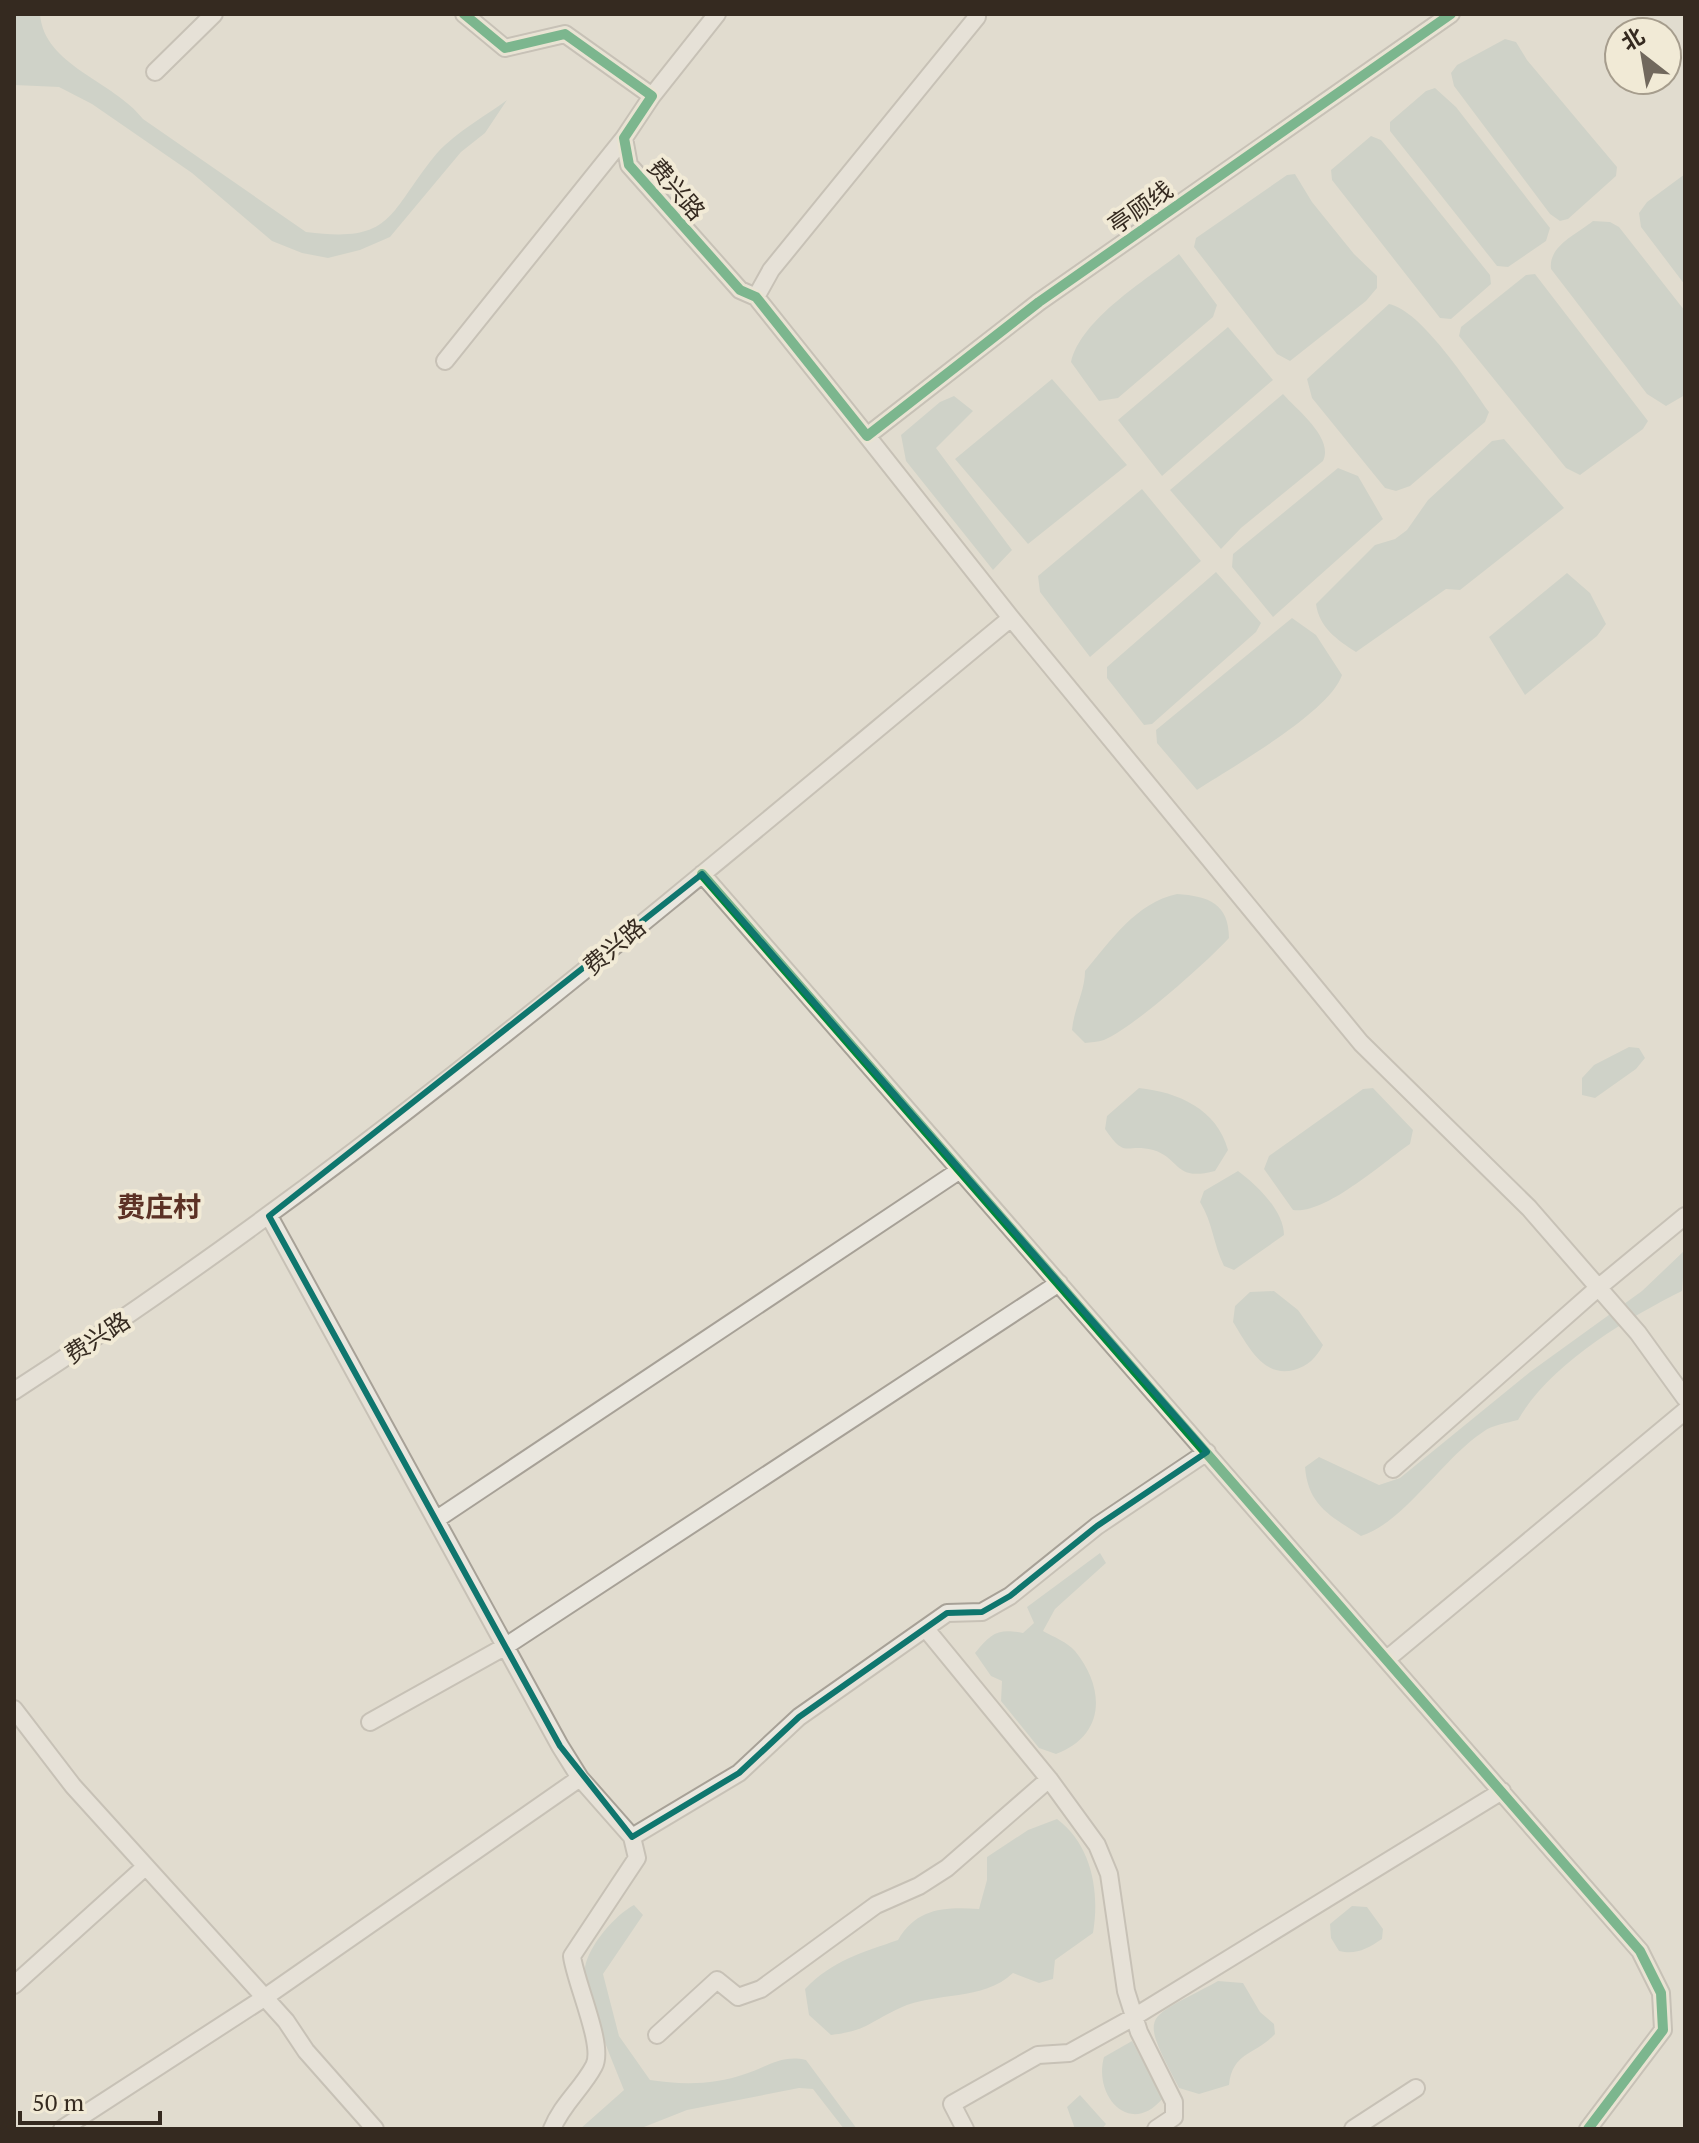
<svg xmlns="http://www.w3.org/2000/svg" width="1699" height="2143" viewBox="0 0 1699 2143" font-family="'PT Serif','Noto Sans SC',serif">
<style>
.water{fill:#b9c6be}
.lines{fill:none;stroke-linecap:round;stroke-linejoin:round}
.minor-casing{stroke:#a7a197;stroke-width:20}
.minor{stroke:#eae7df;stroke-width:16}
.cycleway-casing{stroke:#f1ead6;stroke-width:15}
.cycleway{stroke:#00873e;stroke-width:10}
.marked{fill:none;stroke:#0f766e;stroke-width:6;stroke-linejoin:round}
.labels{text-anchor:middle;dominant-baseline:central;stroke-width:8;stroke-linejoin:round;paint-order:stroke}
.street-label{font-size:24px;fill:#352a20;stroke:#f1ead6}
.quarter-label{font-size:28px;font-weight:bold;fill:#5c3125;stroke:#f1ead6}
</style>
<rect width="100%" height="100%" fill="#e1dccf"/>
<!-- water -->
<path class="water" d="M14 14H40C44 66 114 81 143 119L306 232C392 243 387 216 433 158 451 135 484 117 507 100L485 133 461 152 390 237 360 250 328 258 302 253 272 241 192 173 92 104 59 87 14 85Z
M1505 39 1516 42 1527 60 1617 167 1616 176 1568 219 1560 221 1550 214 1454 86 1451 73 1457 65Z
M1435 88 1456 107 1550 228 1546 241 1508 267 1497 266 1390 131V122L1426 91Z
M1371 136 1381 140 1392 153 1490 275 1491 284 1451 319 1440 318 1332 180 1331 170Z
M1295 174 1312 202 1354 254 1377 276V288L1366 301 1290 361 1277 354 1194 247 1196 238 1287 175Z
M1685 174V285L1641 227 1639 213 1647 202Z
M1593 221 1610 222 1619 227 1685 311V395L1666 406 1647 394 1551 269C1548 246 1577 234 1593 221Z
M1179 254 1217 305 1213 317 1118 398 1099 401 1071 362C1081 319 1146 280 1179 254Z
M1535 274 1648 421 1643 429 1580 475 1566 468 1459 336 1461 327 1526 275Z
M1389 304C1421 310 1470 385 1489 412L1485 422 1410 486 1396 491 1385 488 1312 398 1307 379Z
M1228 327 1273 380 1162 476 1118 420Z
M1052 379 1127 465 1028 544 955 459Z
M1283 394C1298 411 1334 438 1323 461L1241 528 1221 549 1170 490Z
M954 396 973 411 936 448 1012 550 993 570 906 461 901 435 940 402Z
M1504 439 1564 508 1460 590 1446 589 1356 652C1337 640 1319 627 1316 604L1375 545 1395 539 1407 530 1428 500 1492 441Z
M1338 468 1358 476 1383 519 1273 617 1232 567 1233 554Z
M1142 489 1201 561 1090 657 1040 592 1038 576Z
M1216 572 1261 623 1256 632 1152 724 1144 725 1107 678V667Z
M1567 573 1590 593 1606 624 1597 636 1525 695 1489 637Z
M1292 618 1316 635 1342 675C1330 712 1232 767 1197 790L1157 743 1156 730Z
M1177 894C1209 896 1229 904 1229 938 1206 963 1133 1028 1104 1040 1098 1042 1091 1042 1085 1043L1072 1030C1074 1008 1085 991 1085 971 1111 940 1136 903 1177 894Z
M1629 1047 1639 1048 1645 1058 1636 1069 1595 1098 1582 1095V1078L1594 1065Z
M1139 1088C1178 1092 1217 1109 1228 1150L1215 1171C1173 1182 1181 1158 1153 1150 1125 1143 1126 1160 1105 1129L1107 1116Z
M1373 1088 1413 1130 1410 1144C1382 1163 1325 1215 1293 1210L1264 1169 1269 1156 1363 1089Z
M1238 1171C1257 1185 1284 1211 1284 1235L1234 1270 1224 1266C1213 1244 1213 1223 1200 1202L1204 1191Z
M1685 1250 1682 1291C1626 1319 1550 1364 1518 1420 1507 1423 1492 1425 1483 1432 1442 1459 1405 1522 1361 1536 1331 1516 1308 1506 1305 1467L1319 1457 1379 1485 1400 1478 1530 1372 1642 1291Z
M1274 1291 1298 1310 1323 1345C1316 1358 1308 1366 1294 1370 1263 1378 1248 1346 1233 1322L1235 1306 1250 1292Z
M1100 1553 1106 1563 1055 1609 1043 1631C1054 1637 1067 1642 1075 1651 1106 1689 1105 1736 1056 1754L1039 1748 1001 1701 1002 1681 991 1676 975 1653C991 1633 998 1628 1023 1633L1034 1623 1027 1607Z
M1057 1819C1092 1845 1100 1892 1093 1933L1055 1960 1053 1979 1039 1983 1013 1973C982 2002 937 1991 900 2008 871 2021 867 2031 831 2035L809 2015 805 1989C833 1960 861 1953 898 1940 917 1908 944 1907 979 1909L987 1880V1857L1028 1830Z
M634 1905 643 1915 603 1974 619 2036 650 2080C682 2085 714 2085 745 2074 767 2067 782 2054 806 2060L857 2129H844L813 2089 799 2088 687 2110 639 2129H580L624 2090C614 2065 582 1991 585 1967 589 1945 615 1915 634 1905Z
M1352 1906 1367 1907 1383 1929 1382 1939C1367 1949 1356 1955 1339 1951L1331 1938 1330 1924Z
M1218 1981 1243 1983 1260 2012 1274 2024 1275 2034C1255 2056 1233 2051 1229 2085L1199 2094 1179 2088C1138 2009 1144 2022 1218 1981Z
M1132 2041 1163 2098C1130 2138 1093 2096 1104 2057Z
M1080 2095 1106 2124 1102 2129H1075L1067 2107Z"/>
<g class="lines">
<!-- minor casing -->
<g class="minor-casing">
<path id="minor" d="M464 14 505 48 565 34 652 96 624 138 629 165 740 290 756 297 867 436 1039 302 1451 14
M155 72 214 14
M652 96 717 14
M756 297 771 270 977 17
M445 361 624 138
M867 436 1011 618 1361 1043 1529 1208 1638 1333 1685 1398
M702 874 1640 1951 1661 1993 1663 2030 1588 2129
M269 1216 560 1746 580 1778 632 1837 637 1858 572 1956C575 1982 605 2046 594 2066 582 2089 562 2104 552 2129
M14 1391C368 1162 687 886 1011 618
M1393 1469 1599 1287 1685 1216
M437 1519 960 1170
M926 1629 1049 1779 1097 1845 1109 1874 1126 1991 1139 2032 1174 2102V2117L1156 2129
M1387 1659 1685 1411
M14 1709 73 1786 286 2021 306 2051 375 2129
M370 1722 506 1646 1059 1283
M632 1837 739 1773 799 1717 947 1613 982 1612 1010 1596 1097 1526 1207 1452
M14 1985 145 1867
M657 2035 717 1980 738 1997 761 1989 876 1905 919 1886 947 1868 1049 1779
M62 2129 264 1998 580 1778
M965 2129 952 2104 1038 2055 1069 2053 1134 2017 1502 1791
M1353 2129 1416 2088"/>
</g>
<!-- minor -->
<use href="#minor" class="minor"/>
<!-- cycleway casing -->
<g class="cycleway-casing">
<path id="cycleway" d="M464 14 505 48 565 34 652 96 624 138 629 165 740 290 756 297 867 436 1039 302 1451 14
M702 874 1640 1951 1661 1993 1663 2030 1588 2129"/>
</g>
<!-- cycleway -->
<use href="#cycleway" class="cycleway"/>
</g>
<!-- marked area -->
<path d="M0 0H1699V2143H0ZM702 874 1207 1452 1097 1526 1010 1596 982 1612 947 1613 799 1717 739 1773 632 1837 560 1746 269 1216Z" fill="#e1dccf" fill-opacity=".55" fill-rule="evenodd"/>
<path class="marked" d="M702 874 1207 1452 1097 1526 1010 1596 982 1612 947 1613 799 1717 739 1773 632 1837 560 1746 269 1216Z"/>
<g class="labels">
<!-- street labels -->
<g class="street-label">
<text transform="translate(677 189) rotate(49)">费兴路</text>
<text transform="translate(1140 207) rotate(-35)">亭顾线</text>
<text transform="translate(614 946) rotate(-40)">费兴路</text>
<text transform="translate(97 1337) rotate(-33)">费兴路</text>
</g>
<!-- quarter labels -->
<g class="quarter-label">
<text x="159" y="1206">费庄村</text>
</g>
</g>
<!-- border -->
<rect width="1699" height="2143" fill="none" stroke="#352a20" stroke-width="32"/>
<!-- north arrow -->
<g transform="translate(1643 56) rotate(329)"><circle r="38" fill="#f1ead6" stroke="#a69d8d" stroke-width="2"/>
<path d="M0-6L14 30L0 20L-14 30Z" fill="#71685d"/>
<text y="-12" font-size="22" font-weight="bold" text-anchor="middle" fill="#352a20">北</text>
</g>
<!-- scale -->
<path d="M20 2111v12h140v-12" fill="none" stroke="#352a20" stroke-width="4"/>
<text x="32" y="2111" font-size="24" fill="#352a20" stroke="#f1ead6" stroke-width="6" paint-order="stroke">50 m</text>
</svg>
